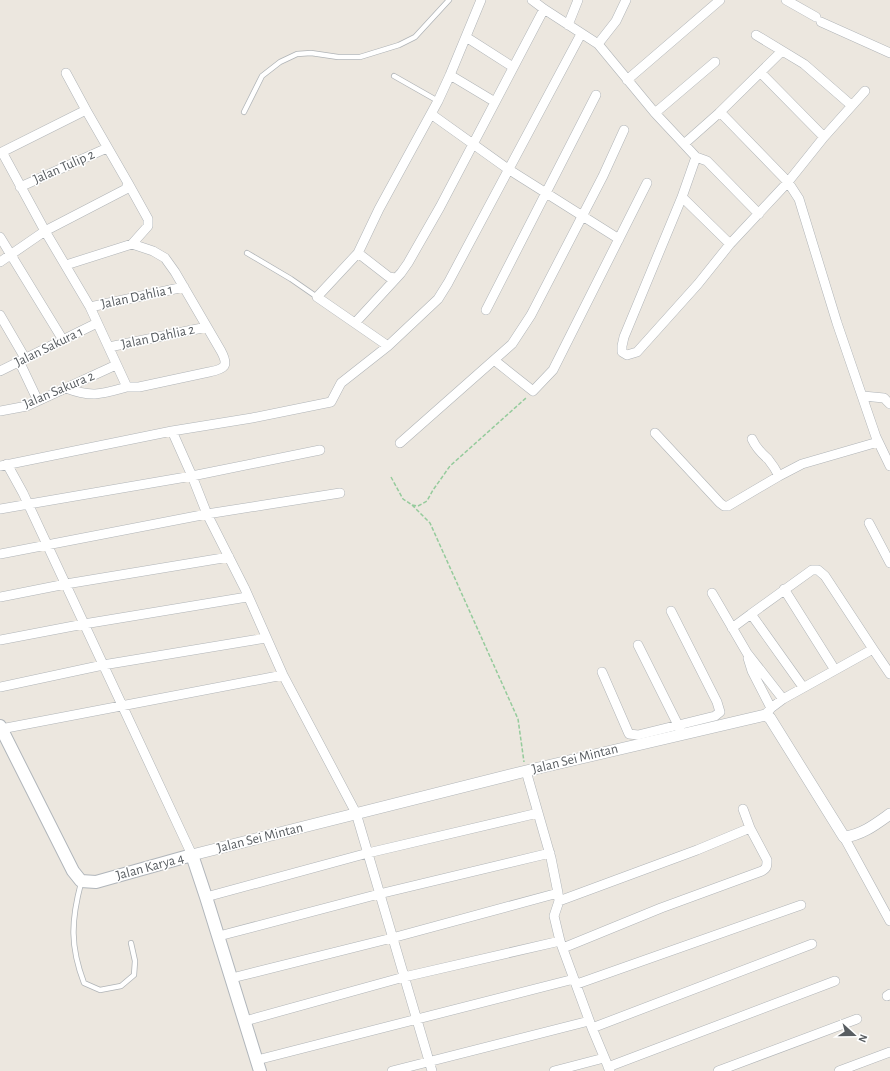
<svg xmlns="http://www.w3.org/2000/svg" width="890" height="1071" viewBox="0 0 890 1071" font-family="'Alegreya Sans',sans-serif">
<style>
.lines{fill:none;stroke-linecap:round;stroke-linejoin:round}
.service-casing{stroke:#b0b4b7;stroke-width:6}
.minor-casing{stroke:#b0b4b7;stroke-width:10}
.tertiary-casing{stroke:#b0b4b7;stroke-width:12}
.secondary-casing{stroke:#b1b6bb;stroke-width:14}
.path{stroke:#95cb9c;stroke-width:1.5;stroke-dasharray:4 2;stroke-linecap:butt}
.service{stroke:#fff;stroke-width:4.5}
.minor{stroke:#fff;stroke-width:9}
.tertiary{stroke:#fff;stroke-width:11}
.secondary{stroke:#fff;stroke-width:12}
.labels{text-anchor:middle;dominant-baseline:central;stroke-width:3;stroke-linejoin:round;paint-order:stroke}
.street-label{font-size:14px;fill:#585d61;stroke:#fff}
</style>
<rect width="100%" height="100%" fill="#ece7df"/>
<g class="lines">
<!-- service casing -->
<g class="service-casing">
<path id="service" d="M394 76 438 101
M244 112 262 76 280 62 297 54 311 53 338 57H360L399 45 415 37 449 0
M247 253 291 279 317 297
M81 883C71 921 70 946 84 983L100 990 121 986 134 975 135 961 131 943"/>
</g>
<!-- minor casing -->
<g class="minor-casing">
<path id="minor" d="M532 0 544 9 598 44 655 113 684 144 719 113 782 51
M786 0 816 17
M821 22 890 53
M568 25 578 0
M756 35 804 64 851 105
M466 37 513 67
M598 44 616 21 626 0
M66 73 86 110
M761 73 824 137
M450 75 495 102
M627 80 720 0
M720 112 788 182 799 199 837 323 876 437 890 466
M655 113 715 62
M431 114 508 169 619 239
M684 144 696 157 707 161 759 214
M696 157 682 197 624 337 622 346V352L627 355 637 352 698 284 730 244 788 182 824 137 865 91
M20 187 107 148
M682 197 730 244
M0 237 63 340
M358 253 389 277 395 278
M0 262 45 231 126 189 128 183 86 110 2 152 45 231 90 307 127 387H139L209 372C225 369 229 366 221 351L175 272 165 258 153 251 132 244
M66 265 132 244 148 226V219L128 183
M90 307 184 287
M486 310 596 95
M0 315 25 358
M355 323 401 273 408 263 440 207 544 9
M388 346 317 297 358 253 379 209 438 101 450 75 481 0
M109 347 207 327
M494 360 533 391 553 370 647 183
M19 361 38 401
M0 371 97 323
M66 388C92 398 102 394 127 387
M863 396 884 398 890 404
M0 411 27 406 116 365
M172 431 192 476 207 514 245 589 283 675 356 813 432 1071
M655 433 720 503 724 506H728L779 476 802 464 878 442
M752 439C756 448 761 453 768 459 772 464 776 470 779 476
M400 443 512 344 531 315 603 176 624 130
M7 464 23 493 192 855
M0 466 172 431 252 418 331 402 341 383 388 346 438 299 448 283 581 34
M0 509 192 476 320 450
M869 523 890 563
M0 554 207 514 340 493
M784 589 835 670
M712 593 747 653 783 699
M0 597 66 584 229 557
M732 628 751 614
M0 640 84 624 247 597
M638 645 678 725 680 730
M873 649 890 674
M748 658 752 671 771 708
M602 672 629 734 638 735 715 716 720 712 717 702 671 611
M0 687 103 665 266 638
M765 715 771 708 783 699 873 649 825 576 818 570H812L751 614 803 687
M1 729 283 675
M526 771 551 858 558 893 559 901 554 916 560 941 592 1028 610 1071
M743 809 750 828
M844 837 890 921
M206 897 368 853 538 813
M559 901 697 850 750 828 767 860C767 866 767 868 762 871L661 908 563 948
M219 936 379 894 550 853
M232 978 392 938 558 893
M577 984 801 905
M887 996 890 994
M245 1021 404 977 560 941
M592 1028 812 944
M257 1060 574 979
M608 1067 835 981
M392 1071 589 1021
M554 1071 604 1058
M718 1071 857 1019
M839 1071 890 1052"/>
</g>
<!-- tertiary casing -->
<g class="tertiary-casing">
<path id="tertiary" d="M192 855 526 771 765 715 770 718 844 837C862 835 876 824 890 814"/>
</g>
<!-- secondary casing -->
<g class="secondary-casing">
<path id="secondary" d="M0 726 73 871 81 881 96 882 192 855 206 897 260 1071"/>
</g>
<!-- path -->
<path class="path" d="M391 477 403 499 412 505 418 506 427 501 433 490 450 466 526 398
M412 505 430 523 518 719 524 762"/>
<!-- service -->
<use href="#service" class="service"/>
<!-- minor -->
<use href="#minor" class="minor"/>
<!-- tertiary -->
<use href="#tertiary" class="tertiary"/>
<!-- secondary -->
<use href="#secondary" class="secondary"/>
</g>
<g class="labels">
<!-- street labels -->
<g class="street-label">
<text transform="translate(64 167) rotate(-24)">Jalan Tulip 2</text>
<text transform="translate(137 297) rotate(-12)">Jalan Dahlia 1</text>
<text transform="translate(158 337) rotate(-12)">Jalan Dahlia 2</text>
<text transform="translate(49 347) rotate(-26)">Jalan Sakura 1</text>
<text transform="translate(59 390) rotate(-23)">Jalan Sakura 2</text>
<text transform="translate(575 759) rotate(-14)">Jalan Sei Mintan</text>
<text transform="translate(260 838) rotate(-14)">Jalan Sei Mintan</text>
<text transform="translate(150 867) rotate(-15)">Jalan Karya 4</text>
</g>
</g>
<!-- north arrow -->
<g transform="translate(854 1035) rotate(111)" stroke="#ffffff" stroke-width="3" paint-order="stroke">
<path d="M0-3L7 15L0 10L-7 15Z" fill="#585d61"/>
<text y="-6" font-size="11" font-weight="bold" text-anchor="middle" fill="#585d61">N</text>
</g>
</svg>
